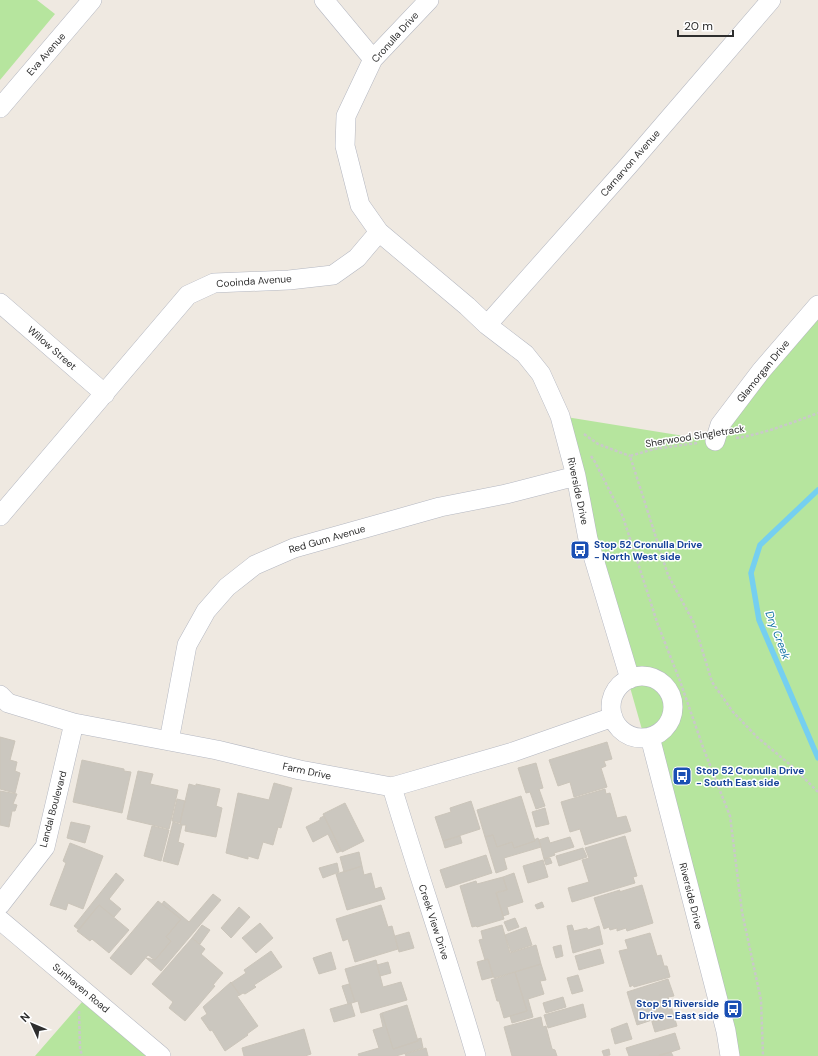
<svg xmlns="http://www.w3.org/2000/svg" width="818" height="1056" viewBox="0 0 818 1056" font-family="'DM Sans',sans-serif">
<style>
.green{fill:#b6e59e}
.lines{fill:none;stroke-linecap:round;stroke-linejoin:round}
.stream{stroke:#75cff0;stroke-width:5.5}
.building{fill:#cbc7bf;stroke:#cbc5ba}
.minor-casing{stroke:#b4b7c1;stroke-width:20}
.path{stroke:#c9c9c9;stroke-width:2.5;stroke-dasharray:3 2;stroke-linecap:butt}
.minor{stroke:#fff;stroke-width:19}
.labels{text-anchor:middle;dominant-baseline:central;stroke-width:3;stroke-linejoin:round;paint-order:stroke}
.street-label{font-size:10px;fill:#2e2e2e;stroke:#fff}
.transit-label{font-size:10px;font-weight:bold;fill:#164399;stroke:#fff;text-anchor:start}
.water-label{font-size:11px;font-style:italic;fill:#0d6fa3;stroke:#fff}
</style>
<rect width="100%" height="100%" fill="#efe9e1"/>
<!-- green -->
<path class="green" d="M0 0H37L55 14 0 80Z
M818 306V1056H725L710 969 595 564 560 416 715 441Z
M82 1002 147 1056H35Z"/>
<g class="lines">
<!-- stream -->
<path class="stream" d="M818 490 760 545 751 573 759 620 818 758"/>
</g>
<!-- building -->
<path class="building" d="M0 737 15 741 10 760 17 762 15 771 20 773 15 793 0 789Z
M607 742 612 759 604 761 606 766 601 768 607 787 574 797 570 782 558 786 549 760Z
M82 760 124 769V771L131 772 122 813 73 802Z
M536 763 543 788 539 789 545 806 536 809 530 792 526 793 518 768Z
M138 771 153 774 150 784 178 790 169 829 127 819Z
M274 783 292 788 281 828 278 827 273 845 263 842 258 859 248 856V859L226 853 238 793 269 800Z
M189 784 196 786V784L220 789 216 806 222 808 216 837 185 831 186 825H182L180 823Z
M605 789 606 794 610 793 617 818 626 816 631 831 585 845 580 829 570 832 561 802Z
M0 791 17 794 13 804 17 805 15 811H12L9 827 0 825Z
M521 796 535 841 514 848 512 842 497 847 493 835 485 837 477 810Z
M177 799 185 801 180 823 172 821Z
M471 801 480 829 443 841 435 817 451 812 450 808Z
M345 803 364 841 342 852 323 814Z
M545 808 549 824 536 827 532 812Z
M324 816 341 851 337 853 328 834 313 842 306 827 320 820V818Z
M71 822 90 826 85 843 67 838Z
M173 822 182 825 178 842 184 844 178 865 163 861Z
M152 826 169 830 161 861 144 856Z
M493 835 497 847 512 842 514 848 535 841 534 840 538 838 541 847 504 858 507 869 496 873 485 837Z
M460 836 462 843 445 848 443 841Z
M625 836 637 876 633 877 635 883 572 902 568 888 589 882 582 860 589 858 585 848Z
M548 837 550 843 570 837 574 847 554 853 555 855 544 859 539 840Z
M70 843 103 856 83 909 68 903 66 910 50 905 66 863 63 861Z
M583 848 587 857 559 866 556 856Z
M359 852 362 866 344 872 340 857Z
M486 855 492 873 446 888 440 870Z
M550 858 552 863 546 865 544 859Z
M543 860 548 877 528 883 523 866Z
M337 863 339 872 323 878 319 868Z
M362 866 364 875 371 873 375 889 381 887 385 899 347 910 336 874Z
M116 873 124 880 109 899 121 909 114 917 99 905 79 930 74 926Z
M514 873 523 902 507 907 509 914 503 916 496 893 507 890 503 877Z
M503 877 507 890 496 892 504 919 477 927 476 926 472 927 460 886 476 881 477 884Z
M642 885 653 923 627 931 626 928 617 931V928L610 930 609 927 604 929 594 898 620 890 619 892Z
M213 894 221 900 161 971 146 958 155 960 171 941 166 937 181 919 162 904 164 901 189 922Z
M158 901 181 919 166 937 171 941 155 960 148 955 131 975 110 958Z
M542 902 544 907 537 909 535 905Z
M99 905 129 930 109 953 92 939 90 941 77 931Z
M381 905 388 927 392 926 398 949 355 962 348 939 343 941 336 919Z
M239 907 250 917 231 938 221 928Z
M515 918 519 927 508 931 504 922Z
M260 923 273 938 256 953 242 938Z
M202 925 210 930 200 944 192 938Z
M502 925 510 953 536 945 541 964 494 978 488 959 485 960 479 940 483 939 481 931Z
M572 925 574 931 587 928 588 930 599 926 603 944 573 953 567 926Z
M526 927 532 945 511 952 505 935Z
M409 932 414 948 399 952 395 936Z
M650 933 657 956 661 955 664 966H667L670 977 634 987 633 985 630 987 619 951 628 949 625 940Z
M192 938 205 949 201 954 223 973 213 985 215 986 185 1021 169 1008 173 1002 152 984Z
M561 945 563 956 556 958 553 947Z
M600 949 604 963 579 970 575 956Z
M271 951 282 967 254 985 256 987 245 994 243 993 240 995 231 983 246 973 244 970Z
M331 952 336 969 319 974 313 958Z
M488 959 493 977 482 980 477 962Z
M376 960 383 987 401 982 407 1000 361 1013 358 1001 355 1002 345 969Z
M388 962 391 973 380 976 377 965Z
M541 964 546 980 540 981 544 994 528 999 533 1017 512 1023 510 1016 527 1011 515 972Z
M515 972 527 1011 504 1018 499 1001H497L491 980Z
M578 975 583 991 572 994 567 978Z
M668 979 674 996 668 997 674 1016 652 1022V1020L637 1025 627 992Z
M231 982 240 995 237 996 258 1026 247 1034 248 1035 225 1051 212 1030 210 1031 201 1018 207 1014 203 1007Z
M349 984 355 1002 348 1004 342 986Z
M563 997 566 1007 546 1013 543 1003Z
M351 1003 355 1016 334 1022 330 1009Z
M583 1004 586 1017 548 1028 544 1015Z
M407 1005 418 1041 393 1049 382 1013Z
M382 1013 393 1049 418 1041V1039L421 1038 423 1048 396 1056H359L358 1054 379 1048 373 1030 383 1027 380 1014Z
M674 1016 677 1026 655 1032 652 1022Z
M541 1017 543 1027 546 1026 552 1049 555 1050 557 1056H512L504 1027Z
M627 1023 632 1039 615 1044 611 1029Z
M304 1029 311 1054 305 1056H244L242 1048Z
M675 1033 680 1049 659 1056H629L626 1048Z
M426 1048 428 1056H406L405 1054Z
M609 1049 610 1055 604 1056 602 1051Z
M671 1052 673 1056H659V1055Z"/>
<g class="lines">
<!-- minor casing -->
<g class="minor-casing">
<path id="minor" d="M324 0 373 59
M429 0 373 59 346 116 345 146 360 205 379 232 467 306 487 325 525 354 541 374 560 416 576 476 588 539 630 679
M0 108 92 0
M0 303 105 394
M487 325 629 165 771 0
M715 441 720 425 761 371 818 305
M0 516 188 295 214 283 289 280 333 275 357 258 379 232
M611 707a31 31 0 1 1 62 0a31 31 0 1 1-62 0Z
M0 695 8 703 74 723 217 750 300 770 392 787 513 752 613 717
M650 737 726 1031 730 1056
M169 741 187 645 206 611 227 587 255 565 294 548 440 507 506 494 576 476
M392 787C419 877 450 966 476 1056
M0 905 45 847 74 723
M0 920 161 1056"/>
</g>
<!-- path -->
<path class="path" d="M584 434 598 444 630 456
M736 438C764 434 791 423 818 413
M697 443 654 449 630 456 668 575 694 623 712 682 733 712 757 737 794 768 818 792
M591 456 595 462 623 517 658 625 680 681 704 750 730 816 742 912 761 1000 763 1056
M79 1011 80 1048 82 1056"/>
<!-- minor -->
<use href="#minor" class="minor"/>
</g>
<!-- icons -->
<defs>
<g id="bus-square" transform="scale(1)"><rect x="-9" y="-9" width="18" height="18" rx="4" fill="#1a4fb4" stroke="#fff"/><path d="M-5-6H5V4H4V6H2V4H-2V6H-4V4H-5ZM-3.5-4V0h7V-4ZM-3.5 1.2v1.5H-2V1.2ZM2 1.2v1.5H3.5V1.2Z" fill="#fff"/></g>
</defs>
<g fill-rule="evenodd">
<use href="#bus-square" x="580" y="550"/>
<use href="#bus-square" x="682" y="776"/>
<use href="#bus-square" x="733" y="1009"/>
</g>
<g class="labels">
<!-- street labels -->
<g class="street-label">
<text transform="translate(395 37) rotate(-48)">Cronulla Drive</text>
<text transform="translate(46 54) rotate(-49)">Eva Avenue</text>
<text transform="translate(630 163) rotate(-49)">Carnarvon Avenue</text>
<text transform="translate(254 281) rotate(-4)">Cooinda Avenue</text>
<text transform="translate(52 348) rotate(41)">Willow Street</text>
<text transform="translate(763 371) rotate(-51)">Glamorgan Drive</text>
<text transform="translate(695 436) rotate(-9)">Sherwood Singletrack</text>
<text transform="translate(578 491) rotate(78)">Riverside Drive</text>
<text transform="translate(327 539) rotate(-16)">Red Gum Avenue</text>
<text transform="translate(307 771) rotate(12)">Farm Drive</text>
<text transform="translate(53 809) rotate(-75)">Landal Boulevard</text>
<text transform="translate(691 896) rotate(76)">Riverside Drive</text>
<text transform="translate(434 922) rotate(72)">Creek View Drive</text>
<text transform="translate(81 988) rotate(40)">Sunhaven Road</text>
</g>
<!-- transit labels -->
<g class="transit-label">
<text x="594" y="544">Stop 52 Cronulla Drive<tspan x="594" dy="12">- North West side</tspan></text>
<text x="696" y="770">Stop 52 Cronulla Drive<tspan x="696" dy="12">- South East side</tspan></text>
<text x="719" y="1003" text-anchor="end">Stop 51 Riverside<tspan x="719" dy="12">Drive - East side</tspan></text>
</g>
<!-- water labels -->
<g class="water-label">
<text transform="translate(778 635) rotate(69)">Dry Creek</text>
</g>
</g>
<!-- north arrow -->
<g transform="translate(32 1024) rotate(314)" stroke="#ffffff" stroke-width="3" paint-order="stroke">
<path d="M0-3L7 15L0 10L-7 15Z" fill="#2e2e2e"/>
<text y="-6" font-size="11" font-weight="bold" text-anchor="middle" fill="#2e2e2e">N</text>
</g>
<!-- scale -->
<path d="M678 30v6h55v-6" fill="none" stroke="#2e2e2e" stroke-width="2"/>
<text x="684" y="30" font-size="12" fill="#2e2e2e" stroke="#ffffff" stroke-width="3" paint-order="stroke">20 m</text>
</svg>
